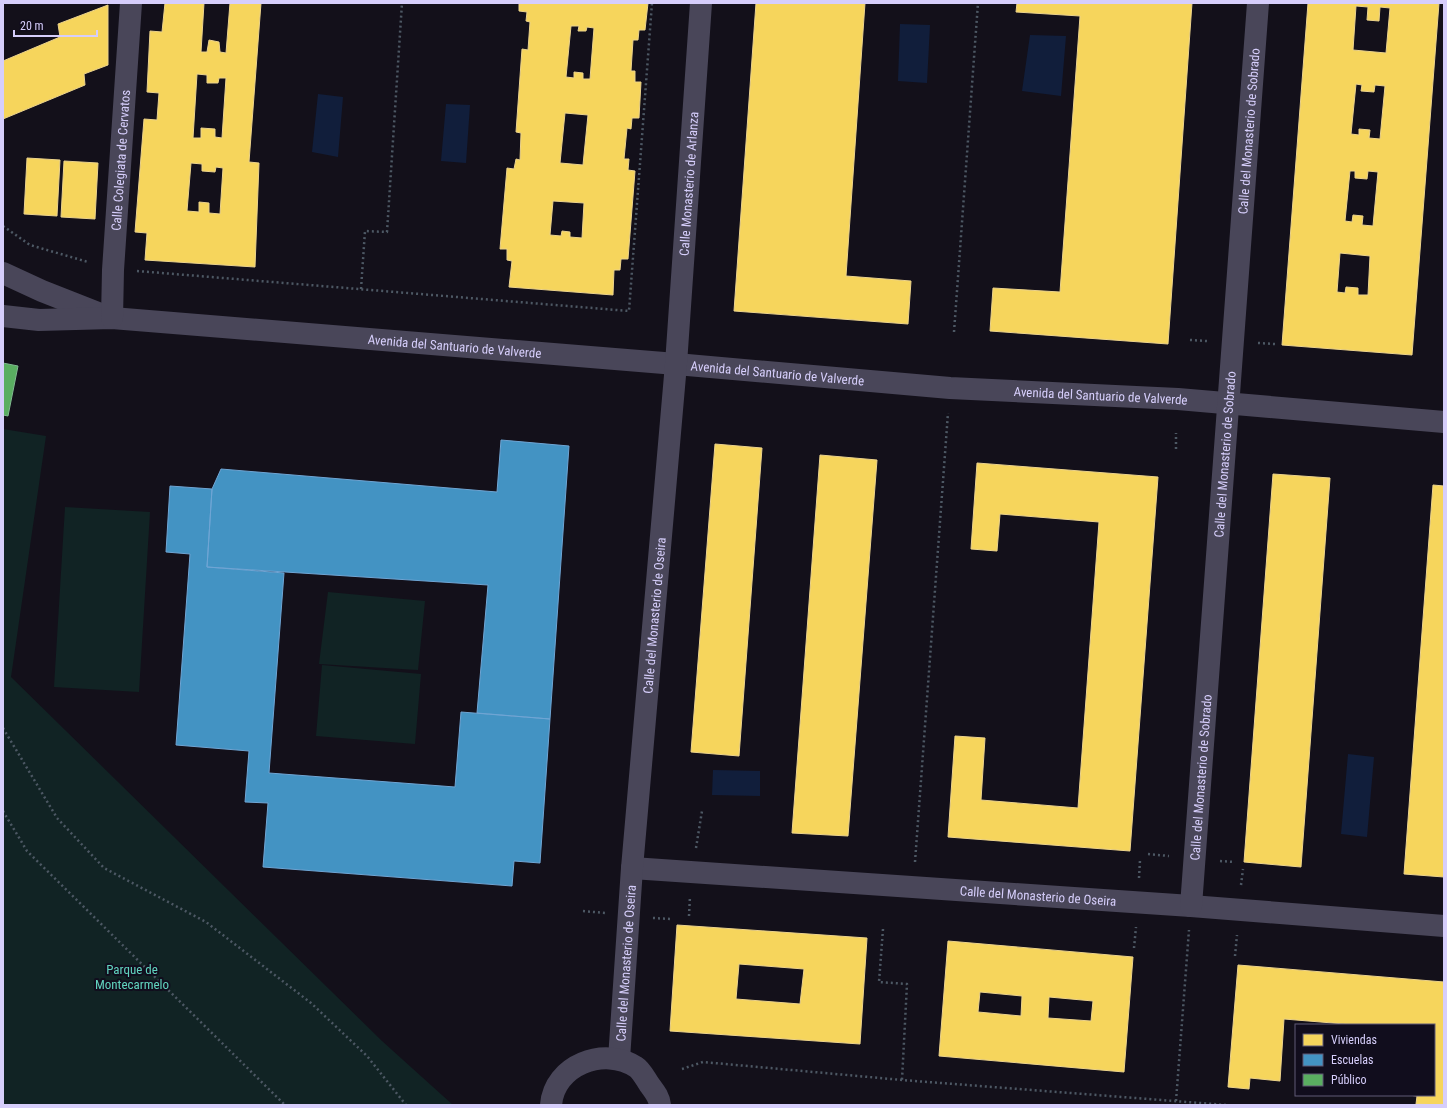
<svg xmlns="http://www.w3.org/2000/svg" width="1447" height="1108" viewBox="0 0 1447 1108" font-family="'Roboto Condensed',sans-serif">
<style>
.green{fill:#112324}
.water{fill:#111e3b}
.homes{fill:#f6d55c;stroke:#ecd38c;fill-rule:evenodd}
.schools{fill:#4393c3;stroke:#6fa5d4}
.public{fill:#5aae61;stroke:#7fb88f}
.lines{fill:none;stroke-linecap:round;stroke-linejoin:round}
.path{stroke:#4d5864;stroke-width:2.5;stroke-dasharray:2 3;stroke-linecap:butt}
.minor{stroke:#494659;stroke-width:22}
.labels{text-anchor:middle;dominant-baseline:central;stroke-width:4;stroke-linejoin:round;paint-order:stroke}
.street-label{font-size:13px;fill:#d6cefb;stroke:#110d1d}
.park-label{font-size:13px;fill:#61d3bf;stroke:#110d1d}
</style>
<rect width="100%" height="100%" fill="#13101a"/>
<!-- green -->
<path class="green" d="M3 429 46 436 11 677 382 1041 453 1105H3Z
M65 507 150 512 139 692 54 687Z
M328 592 425 601 418 670 319 664Z
M322 665 421 674 415 744 316 736Z"/>
<!-- water -->
<path class="water" d="M900 24 930 25 927 83 898 81Z
M1030 35 1066 36 1061 96 1022 91Z
M318 94 343 97 338 157 312 152Z
M446 104 470 105 466 163 441 161Z
M1348 754 1374 757 1367 837 1341 834Z
M713 770 760 771V796L712 795Z"/>
<!-- homes -->
<path class="homes" d="M165 3H204L201 52H207L209 40 219 42 220 52 226 53 230 3H261L249 162 259 163 255 267 145 260 147 233 135 232 144 119 157 120 159 93 147 92 150 31 162 32ZM197 74 207 75V83H218L219 78H226L222 138 215 137V129L201 128V138H193ZM191 163 202 164V171L215 172 216 167 223 168 220 214 209 213V203L199 202V212L187 211Z
M519 3H648L645 30H639L638 40H633L631 71H635V82H641L639 118H632L631 129 627 128 624 159H629L628 170 635 171 628 259H621L620 270H614L613 295 509 287 512 261 507 260V249H500L507 168 514 169 516 159 520 160 521 133 516 132 522 49 528 50 530 22 526 21 527 12 519 11ZM571 26H579L578 31H586L587 27 594 28 590 79H583V73L574 72V78L566 77ZM565 113 588 115 583 165 560 163ZM553 201 584 203 582 238 570 237V232L562 231 561 236 550 235Z
M756 3H865L846 276 911 281 908 324 734 311Z
M1017 3H1192L1168 344 990 331 993 288 1060 292 1080 16 1016 12Z
M1308 3H1439L1412 355 1282 345ZM1356 6 1368 7 1367 20 1379 21 1380 7 1390 8 1386 53 1353 50ZM1356 84 1362 85 1361 91 1374 92 1375 85 1385 86 1380 139 1369 138 1370 130 1359 129V135L1351 134ZM1350 171H1355V178L1367 179 1368 171 1378 172 1373 226 1362 225 1363 216 1353 215 1352 222 1345 221ZM1340 253 1370 256 1368 295H1358V288L1346 287 1345 293 1337 292Z
M108 5V65L84 74 85 85 3 119V61L60 37 58 24Z
M27 158 60 160 57 216 24 214Z
M64 161 98 163 95 219 61 217Z
M715 444 762 448 739 756 691 752Z
M820 455 877 460 848 836 792 833Z
M977 463 1158 477 1130 851 948 837 955 736 985 738 981 800 1078 808 1099 522 1000 514 997 551 971 549Z
M1273 474 1330 478 1301 867 1244 862Z
M1433 485 1444 486V877L1404 874Z
M677 925 867 938 860 1044 670 1031ZM739 964 804 969 800 1004 736 999Z
M948 941 1133 957 1124 1072 939 1056ZM980 992 1022 996 1021 1016 978 1012ZM1049 997 1093 1001 1091 1021 1048 1018Z
M1238 965 1444 982V1105L1416 1104 1417 1096 1408 1095H1434V1025H1357L1284 1019 1280 1081 1250 1078 1249 1089 1228 1087Z"/>
<!-- schools -->
<path class="schools" d="M501 440 569 446 550 719 477 713 488 585 207 567 212 489 221 469 497 492Z
M170 486 212 489 207 567 284 573 269 773 455 787 461 712 550 719 540 863 514 861 512 886 263 867 268 803 245 802 249 751 176 745 190 554 166 552Z"/>
<!-- public -->
<path class="public" d="M3 363 18 366 8 416 3 415Z"/>
<g class="lines">
<!-- path -->
<path class="path" d="M3 226 30 245 88 262
M137 271 629 311 652 3
M361 289 365 231 387 232 402 3
M954 332 978 3
M1190 340 1207 341
M1258 343 1275 344
M1176 449V433
M3 728 57 818 104 868 206 922 311 1003 367 1056 406 1105
M3 811 27 851 285 1105
M696 848 702 811
M1148 854 1169 856
M1220 861 1235 862
M915 862 948 413
M1139 878 1140 860
M1241 885 1243 869
M583 911 605 913
M689 916 690 896
M653 918 671 919
M883 929 879 982 907 984 902 1080
M1134 948 1136 927
M1235 956 1237 935
M682 1069 703 1062 902 1080 1226 1105
M1176 1101 1189 930"/>
<!-- minor -->
<g class="minor">
<path d="M3 273 42 291 103 315"/>
<path id="s1" d="M3 316 39 320 112 318 676 364 950 388 1178 399 1444 422"/>
<path id="s2" d="M112 318 113 270 131 3"/>
<path id="s3" d="M632 868 1191 906 1444 926"/>
<path id="s4" d="M1191 906 1258 3"/>
<path id="s5" d="M619 1059 632 868 676 364 701 3"/>
<path d="M551 1105C554 1065 604 1046 636 1067 641 1070 645 1078 649 1084 654 1091 659 1096 660 1105"/>
</g>
</g>
<g class="labels">
<!-- street labels -->
<g class="street-label">
<text stroke="none"><textPath href="#s4" startOffset="777">Calle del Monasterio de Sobrado</textPath></text>
<text stroke="none"><textPath href="#s2" startOffset="158">Calle Colegiata de Cervatos</textPath></text>
<text stroke="none"><textPath href="#s5" startOffset="878">Calle Monasterio de Arlanza</textPath></text>
<text stroke="none"><textPath href="#s1" startOffset="453">Avenida del Santuario de Valverde</textPath></text>
<text stroke="none"><textPath href="#s1" startOffset="777">Avenida del Santuario de Valverde</textPath></text>
<text stroke="none"><textPath href="#s1" startOffset="1101">Avenida del Santuario de Valverde</textPath></text>
<text stroke="none"><textPath href="#s4" startOffset="453">Calle del Monasterio de Sobrado</textPath></text>
<text stroke="none"><textPath href="#s5" startOffset="445">Calle del Monasterio de Oseira</textPath></text>
<text stroke="none"><textPath href="#s4" startOffset="129">Calle del Monasterio de Sobrado</textPath></text>
<text stroke="none"><textPath href="#s3" startOffset="407">Calle del Monasterio de Oseira</textPath></text>
<text stroke="none"><textPath href="#s5" startOffset="96">Calle del Monasterio de Oseira</textPath></text>
</g>
<!-- park labels -->
<g class="park-label">
<text x="132" y="969">Parque de<tspan x="132" dy="15">Montecarmelo</tspan></text>
</g>
</g>
<!-- border -->
<rect width="1447" height="1108" fill="none" stroke="#d6cefb" stroke-width="8"/>
<!-- legend -->
<rect x="1295" y="1024" width="140" height="72" fill="#110d1d" stroke="#605a76"/>
<rect x="1303" y="1034" width="20" height="12" fill="#f6d55c" stroke="#605a76"/>
<text x="1331" y="1044" font-size="12" fill="#d6cefb">Viviendas</text>
<rect x="1303" y="1054" width="20" height="12" fill="#4393c3" stroke="#605a76"/>
<text x="1331" y="1064" font-size="12" fill="#d6cefb">Escuelas</text>
<rect x="1303" y="1074" width="20" height="12" fill="#5aae61" stroke="#605a76"/>
<text x="1331" y="1084" font-size="12" fill="#d6cefb">Público</text>
<!-- scale -->
<path d="M14 30v6h83v-6" fill="none" stroke="#d6cefb" stroke-width="2"/>
<text x="20" y="30" font-size="12" fill="#d6cefb" stroke="#110d1d" stroke-width="3" paint-order="stroke">20 m</text>
</svg>
